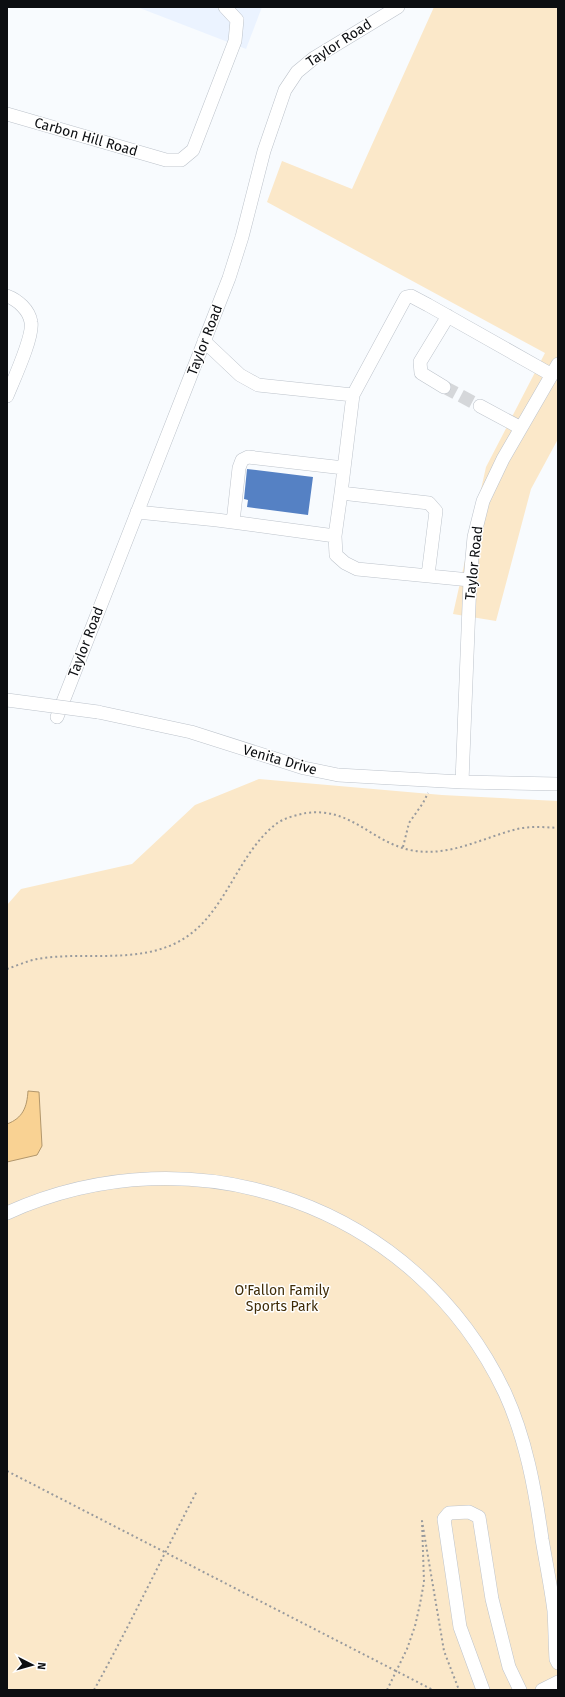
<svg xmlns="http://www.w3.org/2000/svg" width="565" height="1697" viewBox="0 0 565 1697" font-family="'Fira Sans',sans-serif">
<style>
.built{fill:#ebf3ff}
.green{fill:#fbe8c9}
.water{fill:#f9d293;stroke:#b2976c}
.building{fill:#5581c4}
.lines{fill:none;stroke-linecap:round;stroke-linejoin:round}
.minor-tunnel{stroke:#d5d7da;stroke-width:13;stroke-dasharray:13 6;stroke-linecap:butt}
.minor-casing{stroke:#bdc3cb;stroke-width:14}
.path{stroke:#989a9d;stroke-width:2;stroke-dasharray:2 3;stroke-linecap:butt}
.minor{stroke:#fff;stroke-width:13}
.minor-bridge-casing{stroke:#bdc3cb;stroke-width:14;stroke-linecap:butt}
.minor-bridge{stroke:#fff;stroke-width:13}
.labels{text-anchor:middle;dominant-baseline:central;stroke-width:3;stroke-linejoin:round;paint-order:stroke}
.street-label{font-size:14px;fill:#0c0e11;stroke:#fff}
.park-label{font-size:14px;fill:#3f2c07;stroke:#fff}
</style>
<rect width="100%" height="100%" fill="#f8fbfe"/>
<!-- built -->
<path class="built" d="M137 7H262L246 49Z"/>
<!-- green -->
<path class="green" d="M434 7H558V439L531 489 496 621 453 614 486 467 545 353 267 202 282 161 352 189Z
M259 779 442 795 558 801V1690H7V905L21 889 132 864 195 805Z"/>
<!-- water -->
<path class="water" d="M28 1091 39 1092 42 1146 37 1155 7 1162V1124C23 1118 27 1107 28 1091Z"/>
<!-- building -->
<path class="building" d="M247 469 313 477 308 515 247 507 248 500 244 499Z"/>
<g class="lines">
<!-- minor-tunnel -->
<path class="minor-tunnel" d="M444 387 480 406"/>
<!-- minor casing -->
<g class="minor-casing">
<path id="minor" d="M7 114 166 160H181L193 150 235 41 237 20 225 7
M7 296C18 300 29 310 31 322 34 336 13 381 7 396
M204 341 240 375 258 385 353 395
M444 387 421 373 420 362 448 316
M480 406 521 428
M341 493 353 395 406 297 411 296 428 305 552 375
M137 512 217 520 335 536 336 555 345 563 357 569 470 580
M233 522 239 468 242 460 248 457 344 468
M335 536 341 493 429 503 436 511 428 575
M98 712 191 732 304 768 338 775 462 782 558 784
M57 717 229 278 242 237 264 151 285 90 297 72 314 58 398 7
M462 782 470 580 474 537 483 501 503 459 558 364
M7 1213C195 1128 416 1205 505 1393 526 1439 535 1489 542 1539 546 1563 551 1587 554 1611 555 1627 555 1643 556 1659L558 1663
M483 1690 460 1627 444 1519 449 1513 469 1512 479 1517 492 1599 509 1667 520 1690
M542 1690 558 1682"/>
</g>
<!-- path -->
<path class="path" d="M403 847 409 823 423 803 428 793
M7 969C16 966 27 961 37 959 83 951 133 964 176 943 225 919 235 856 276 824 284 818 296 815 306 813 351 807 370 841 410 850 448 858 482 838 517 829 530 826 545 827 558 828
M7 1471 433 1690
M94 1690C130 1625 162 1557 197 1491
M387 1690 407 1649 415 1626 420 1604 424 1582 422 1521 444 1651 459 1690"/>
<!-- minor -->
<use href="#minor" class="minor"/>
<!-- minor-bridge casing -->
<g class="minor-bridge-casing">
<path id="minor-bridge" d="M7 700 98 712"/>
</g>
<!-- minor-bridge -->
<use href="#minor-bridge" class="minor-bridge"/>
</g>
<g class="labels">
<!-- street labels -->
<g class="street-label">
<text transform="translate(339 43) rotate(-33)">Taylor Road</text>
<text transform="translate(86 137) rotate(16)">Carbon Hill Road</text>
<text transform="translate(205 340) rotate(-69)">Taylor Road</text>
<text transform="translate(474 563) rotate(-84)">Taylor Road</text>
<text transform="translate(86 642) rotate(-69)">Taylor Road</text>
<text transform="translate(280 760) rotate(16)">Venita Drive</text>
</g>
<!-- park labels -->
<g class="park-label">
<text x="282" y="1290">O'Fallon Family<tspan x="282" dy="16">Sports Park</tspan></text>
</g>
</g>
<!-- border -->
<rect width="565" height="1697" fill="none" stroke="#0c0e11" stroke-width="16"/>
<!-- north arrow -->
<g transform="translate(32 1665) rotate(96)" stroke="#ffffff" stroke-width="3" paint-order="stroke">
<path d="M0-3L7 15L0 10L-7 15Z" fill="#0c0e11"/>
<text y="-6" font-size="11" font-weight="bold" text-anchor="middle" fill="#0c0e11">N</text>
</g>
</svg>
